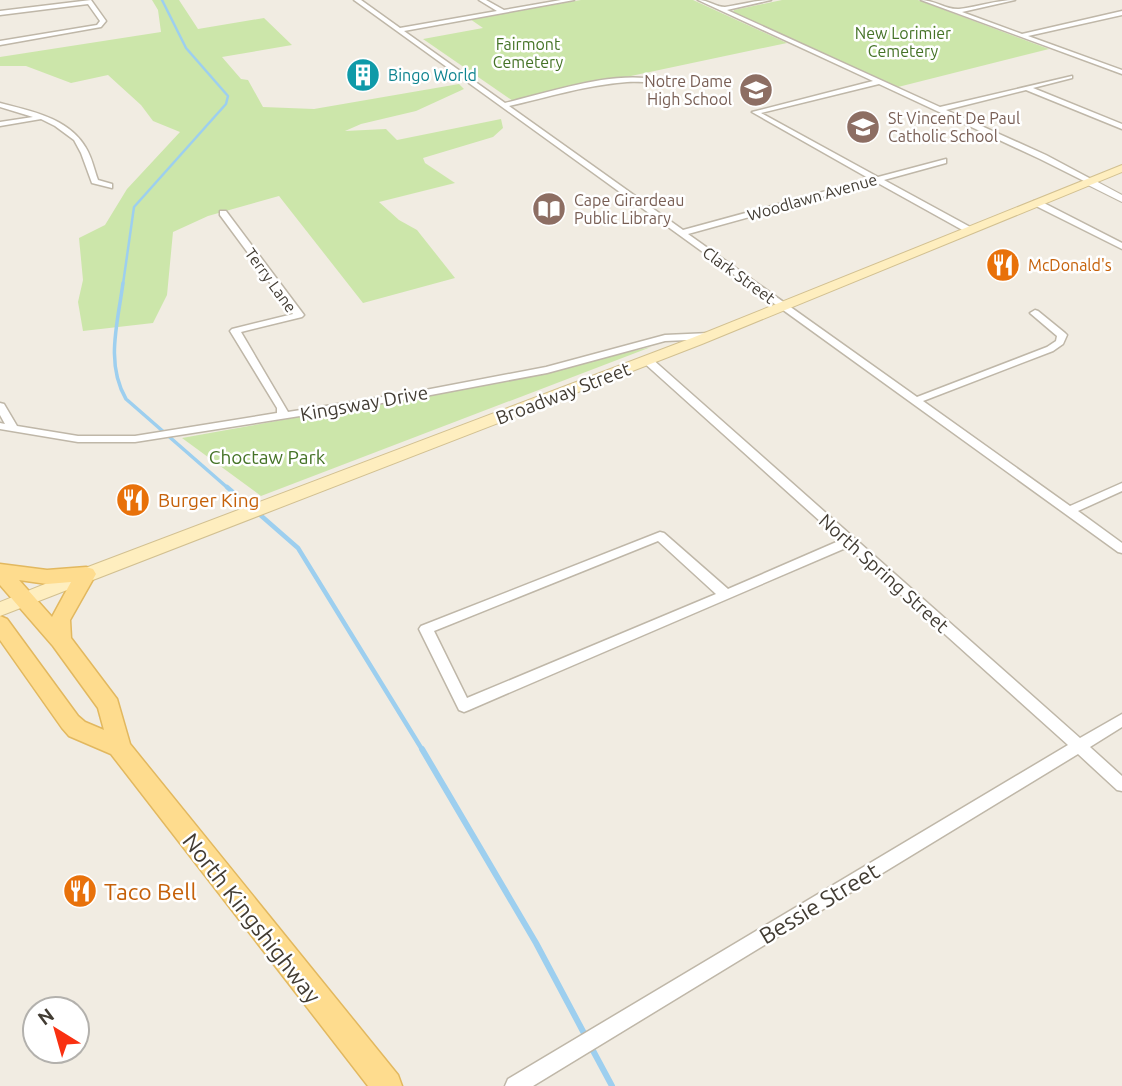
<svg xmlns="http://www.w3.org/2000/svg" width="1122" height="1086" viewBox="0 0 1122 1086" font-family="Ubuntu,sans-serif">
<style>
.green{fill:#cce6aa}
.lines{fill:none;stroke-linecap:round;stroke-linejoin:round}
.stream-far3{stroke:#9dcfef;stroke-width:2.5}
.stream-far2{stroke:#9dcfef;stroke-width:3.5}
.stream-far1{stroke:#9dcfef;stroke-width:4.5}
.stream{stroke:#9dcfef;stroke-width:6}
.minor-casing{stroke:#bfb7a8;stroke-width:3}
.tertiary-casing{stroke:#bfb7a8;stroke-width:2}
.secondary-casing{stroke:#d2c091;stroke-width:2}
.primary-casing{stroke:#e2b85f;stroke-width:3}
.minor{fill:#fff;fill-rule:evenodd}
.tertiary{fill:#fff;fill-rule:evenodd}
.secondary{fill:#feeebf;fill-rule:evenodd}
.primary{fill:#fedc8e;fill-rule:evenodd}
.labels{text-anchor:middle;dominant-baseline:central;stroke-width:5;stroke-linejoin:round;paint-order:stroke}
.far-park-label{font-size:16px;fill:#457327;stroke:#fff}
.far-culture-label{font-size:16px;fill:#0d838f;stroke:#fff;text-anchor:start}
.far-education-label{font-size:16px;fill:#785e54;stroke:#fff;text-anchor:start}
.far-street-label{font-size:16px;fill:#423c33;stroke:#fff}
.far-food-label{font-size:16px;fill:#c56008;stroke:#fff;text-anchor:start}
.street-label{font-size:19px;fill:#423c33;stroke:#fff}
.park-label{font-size:19px;fill:#457327;stroke:#fff}
.food-label{font-size:19px;fill:#c56008;stroke:#fff;text-anchor:start}
.near-food-label{font-size:23px;fill:#c56008;stroke:#fff;text-anchor:start}
.near-street-label{font-size:23px;fill:#423c33;stroke:#fff}
</style>
<rect width="100%" height="100%" fill="#f1ece2"/>
<!-- green -->
<path class="green" d="M152 0H179L198 29 264 18 292 45 222 57 241 79 248 80 263 107 314 109 459 84 464 89 416 111 361 124 345 131 386 129 397 140 501 119 503 128 493 137 423 158 425 163 455 183 379 202 399 220 417 230 455 278 363 303 279 196 208 216 173 232 167 295 153 323 83 331 78 302 83 280 79 238 105 225 127 189 180 132 153 121 141 105 108 75 71 83 26 66H0V57L161 32 158 10Z
M581 0H693L787 43 513 101 423 39 483 28 470 19Z
M782 0H918L1049 49 898 87 733 12 734 10Z
M651 347 261 496 182 438 456 389Z"/>
<g class="lines">
<!-- stream-far3 -->
<path class="stream-far3" d="M123 284 134 207 226 104 228 96 186 48 162 0"/>
<!-- stream-far2 -->
<path class="stream-far2" d="M123 283C118 322 105 363 126 399L229 489"/>
<!-- stream-far1 -->
<path class="stream-far1" d="M227 487 251 508
M258 513 298 548 423 751"/>
<!-- stream -->
<path class="stream" d="M422 749 536 943 586 1037
M590 1045 612 1086"/>
<!-- minor casing -->
<g class="minor-casing">
<path id="minor" d="M91 0 106 21 101 27 0 45V41L97 25 100 21 88 4 0 15V11Z
M354 0H361L400 28 497 11 479 0H486L504 10 561 0H574L404 31 505 103C551 92 612 70 659 80V82C649 83 638 81 627 82 587 85 548 97 509 106L683 230 870 179 752 112 873 81 698 0C708 0 716 7 725 7 741 5 755 0 771 0L727 10 940 107 1072 76V78L1033 88 1122 124V129L1026 90 946 110 1046 155 1091 179V183H1088L1040 159 879 84 761 113 878 177 946 159V163L884 180 972 228V232H966L876 182 688 234 917 397 1047 347 1056 341 1057 336 1030 313 1035 310 1038 311 1065 333 1067 335 1063 344 1053 351 923 401 1070 506 1122 483V491L1078 511 1122 543V553L1118 552Z
M921 0C934 0 947 10 959 9 978 7 996 0 1015 0L962 12 1022 34 1122 11V15L1028 36 1122 70V74Z
M0 103C31 111 69 118 86 148 92 158 94 169 98 180L112 184V188L92 183 81 153 74 140 55 126 41 119 0 126V122L33 117 0 107Z
M1034 201H1040L1122 243V249L1034 205Z
M220 211H226L304 315 302 317 241 332 288 412 420 391 546 367 665 335 710 333 715 336 710 339 665 341 547 373 420 397 135 442H78L0 429V423L5 424 0 415V403L4 404 17 426 78 436H135L277 413V408L230 331 232 329 293 314 220 215Z
M647 357 651 358 1080 738 1122 714V727L1090 747 1122 776V791L1117 790 1078 754 533 1086H505L508 1079 1068 745 848 547 469 710 464 712 459 710 419 629 421 626 660 532 664 533 728 589 841 540 643 362V358ZM658 541 716 594 467 698 434 631Z"/>
</g>
<!-- tertiary casing -->
<g class="tertiary-casing">
<path id="tertiary" d="M1084 179H1092L1122 195V202L1084 183Z"/>
</g>
<!-- secondary casing -->
<g class="secondary-casing">
<path id="secondary" d="M1122 165V172L702 344 0 616V602L80 570 692 338Z"/>
</g>
<!-- primary casing -->
<g class="primary-casing">
<path id="primary" d="M0 564 47 570 86 567 93 569 96 574 70 620 71 638 117 699 130 744 398 1075 402 1086H368L111 754 69 736 62 728 0 640V616L7 619 78 716 85 722 104 730 98 708 53 646 0 585ZM19 580 47 584 71 582 52 617Z"/>
</g>
<!-- minor -->
<use href="#minor" class="minor"/>
<!-- tertiary -->
<use href="#tertiary" class="tertiary"/>
<!-- secondary -->
<use href="#secondary" class="secondary"/>
<!-- primary -->
<use href="#primary" class="primary"/>
</g>
<!-- icons -->
<defs>
<g id="building-disc" transform="scale(1.75)"><circle r="9.5" fill="#0f9aa8" stroke="#fff"/><path d="M-4-6H4V6H1V3H-1V6H-4ZM-2.5-4.3h1.7v1.8h-1.7ZM.8-4.3h1.7v1.8H.8ZM-2.5-1h1.7V.8h-1.7ZM.8-1h1.7V.8H.8Z" fill="#fff"/></g>
<g id="school-disc" transform="scale(1.75)"><circle r="9.5" fill="#8d6e63" stroke="#fff"/><path d="M0-5L7-2L0 1L-7-2ZM-4 1L0 2.5L4 1V4Q0 6-4 4Z" fill="#fff"/></g>
<g id="library-disc" transform="scale(1.75)"><circle r="9.5" fill="#8d6e63" stroke="#fff"/><path d="M-6-4Q-3-5.5-.7-3.5V5Q-3 3-6 4ZM6-4Q3-5.5 .7-3.5V5Q3 3 6 4Z" fill="#fff"/></g>
<g id="restaurant-disc" transform="scale(1.75)"><circle r="9.5" fill="#e8710a" stroke="#fff"/><path d="M-5-6h1v4h1v-4h1v4h1v-4h1v5L-1.5 .5V6h-2V.5L-5-1ZM5-6V6H3V1.5H1.5Q1.5-4 5-6Z" fill="#fff"/></g>
</defs>
<g fill-rule="evenodd">
<use href="#building-disc" x="363" y="75"/>
<use href="#school-disc" x="756" y="90"/>
<use href="#school-disc" x="863" y="127"/>
<use href="#library-disc" x="549" y="209"/>
<use href="#restaurant-disc" x="1003" y="265"/>
<use href="#restaurant-disc" x="133" y="500"/>
<use href="#restaurant-disc" x="80" y="891"/>
</g>
<g class="labels">
<!-- far-park labels -->
<g class="far-park-label">
<text x="903" y="33">New Lorimier<tspan x="903" dy="18">Cemetery</tspan></text>
<text x="528" y="44">Fairmont<tspan x="528" dy="18">Cemetery</tspan></text>
</g>
<!-- far-culture labels -->
<g class="far-culture-label">
<text x="388" y="75">Bingo World</text>
</g>
<!-- far-education labels -->
<g class="far-education-label">
<text x="732" y="81" text-anchor="end">Notre Dame<tspan x="732" dy="18">High School</tspan></text>
<text x="888" y="118">St Vincent De Paul<tspan x="888" dy="18">Catholic School</tspan></text>
<text x="574" y="200">Cape Girardeau<tspan x="574" dy="18">Public Library</tspan></text>
</g>
<!-- far-street labels -->
<g class="far-street-label">
<text transform="translate(812 197) rotate(-16)">Woodlawn Avenue</text>
<text transform="translate(739 275) rotate(36)">Clark Street</text>
<text transform="translate(271 280) rotate(54)">Terry Lane</text>
</g>
<!-- far-food labels -->
<g class="far-food-label">
<text x="1028" y="265">McDonald's</text>
</g>
<!-- street labels -->
<g class="street-label">
<text transform="translate(563 393) rotate(-21)">Broadway Street</text>
<text transform="translate(364 403) rotate(-10)">Kingsway Drive</text>
<text transform="translate(884 573) rotate(42)">North Spring Street</text>
</g>
<!-- park labels -->
<g class="park-label">
<text x="267" y="457">Choctaw Park</text>
</g>
<!-- food labels -->
<g class="food-label">
<text x="158" y="500">Burger King</text>
</g>
<!-- near-food labels -->
<g class="near-food-label">
<text x="104" y="891">Taco Bell</text>
</g>
<!-- near-street labels -->
<g class="near-street-label">
<text transform="translate(819 903) rotate(-31)">Bessie Street</text>
<text transform="translate(252 918) rotate(52)">North Kingshighway</text>
</g>
</g>
<!-- north arrow -->
<g transform="translate(56 1030) rotate(323)"><circle r="33" fill="#ffffff" stroke="#b3b1ad" stroke-width="2"/>
<path d="M0-5L12 26L0 18L-12 26Z" fill="#f93011"/>
<text y="-10" font-size="19" font-weight="bold" text-anchor="middle" fill="#423c33">N</text>
</g>
</svg>
